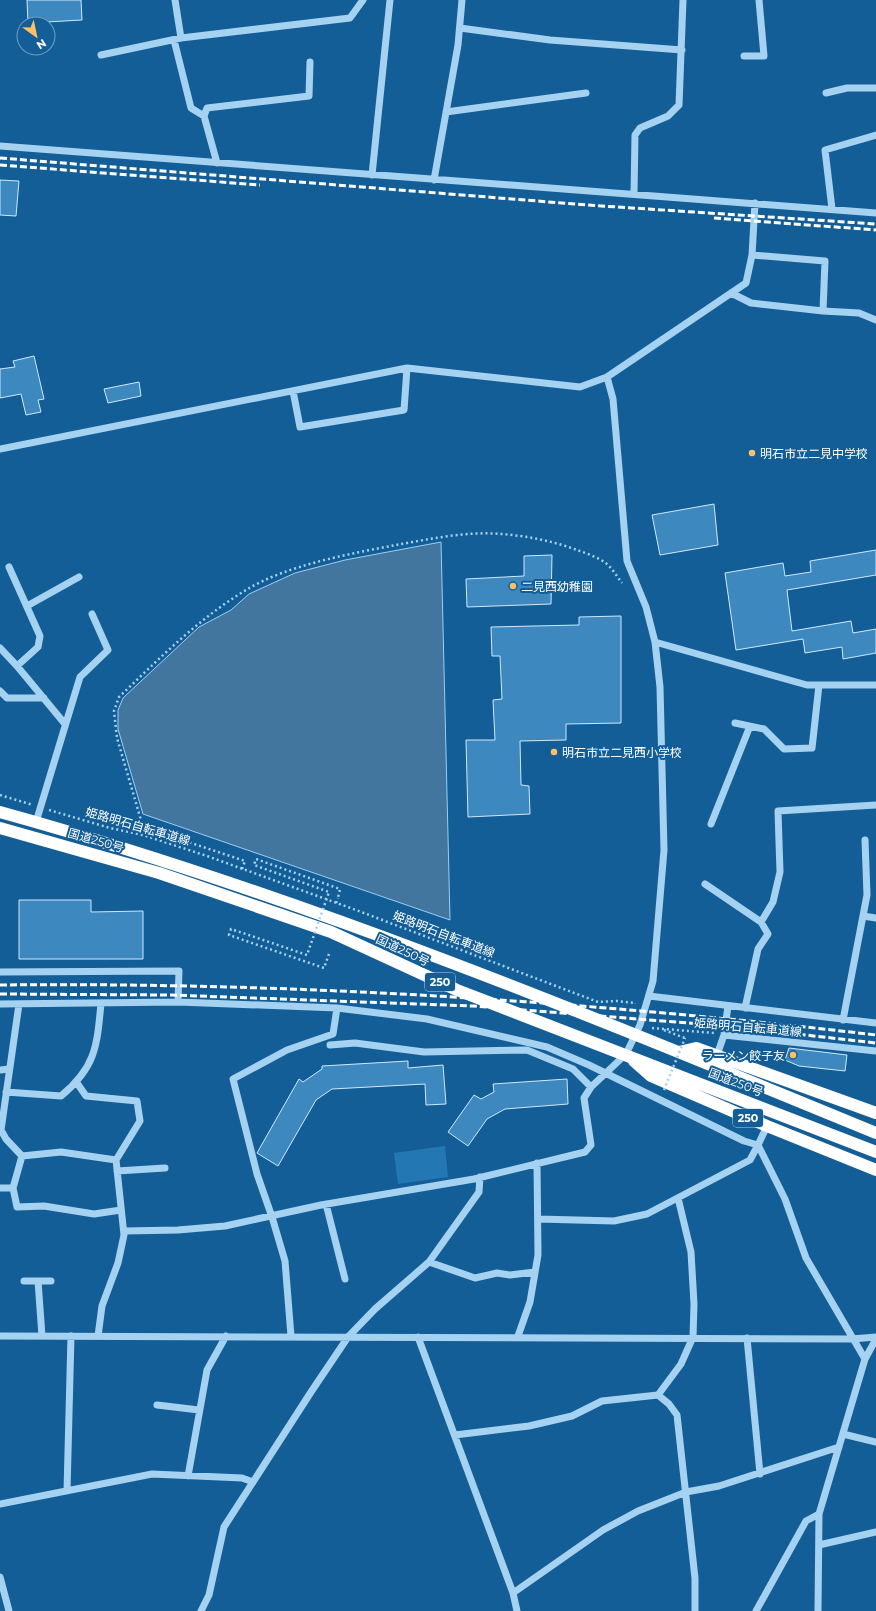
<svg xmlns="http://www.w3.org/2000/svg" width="876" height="1611" viewBox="0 0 876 1611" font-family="Montserrat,'Noto Sans JP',sans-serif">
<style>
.green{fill:#2378b4}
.water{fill:#42769f;stroke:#98cff5}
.building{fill:#3d88bf;stroke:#cee9fd}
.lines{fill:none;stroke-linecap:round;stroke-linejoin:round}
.path{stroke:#a6d2f2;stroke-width:2.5;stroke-dasharray:2 3;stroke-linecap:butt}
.minor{stroke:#a6d2f2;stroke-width:7}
.highway{stroke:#fff;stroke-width:12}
.rail{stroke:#fff;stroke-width:3;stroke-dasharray:7 3;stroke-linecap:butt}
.path-bridge{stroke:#a6d2f2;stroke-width:2.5;stroke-dasharray:2 3;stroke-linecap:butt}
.poi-dot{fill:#ffbf67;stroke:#145e97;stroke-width:1.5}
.labels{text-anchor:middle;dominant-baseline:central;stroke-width:4;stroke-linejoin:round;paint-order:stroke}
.shield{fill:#145e97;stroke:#b8cfe0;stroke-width:1}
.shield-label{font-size:11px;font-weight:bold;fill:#fff}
.poi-label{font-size:12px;fill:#fff;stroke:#145e97;text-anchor:start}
.street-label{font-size:12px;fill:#fff;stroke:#145e97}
</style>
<rect width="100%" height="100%" fill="#145e97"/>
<!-- green -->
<path class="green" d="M445 1146 448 1177 398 1184 394 1153Z"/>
<!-- water -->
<path class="water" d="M441 542 450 920 143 814 118 729V710L123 698 199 627 231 610 249 594 295 573 345 560Z"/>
<!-- building -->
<path class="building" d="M27 0H81L82 20 28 23Z
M0 180 19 181 16 216 0 215Z
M34 356 44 399 38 400 41 412 26 415 21 394 0 398V369L15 367 13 361Z
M139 382 141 396 108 403 104 389Z
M714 504 718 545 660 555 652 515Z
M876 550V575L787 590 792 631 851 621 853 633 876 629V653L843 659 842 647 805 653 803 639 736 650 725 573 783 563 785 576 811 572 810 561Z
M552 555 551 604 467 607 466 579 524 576V556Z
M621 616V723L566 724V740L520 741 521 785 529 786 530 814 468 817 466 740H495L493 700 502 699 500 656H492L491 627 579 625V617Z
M19 900H91V912L143 911V959H19Z
M789 1048 847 1055 845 1071 799 1066 785 1060Z
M408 1061V1068L443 1065 446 1104 426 1105 425 1084 332 1089 316 1100 278 1166 257 1153 299 1079 303 1082 322 1069V1066Z
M567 1079 568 1104 505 1109 487 1119 468 1146 448 1132 474 1095 481 1099 494 1092 493 1084Z"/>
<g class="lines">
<!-- path -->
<path class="path" d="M0 795 33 805
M49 810 110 828 143 835 207 856 356 910 598 1002 617 1001 635 1003V1004
M242 869 245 861 143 827 117 738 114 711 119 697C159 659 198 619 246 590 287 565 349 554 396 545 430 539 466 531 501 534 527 536 553 541 577 550 588 554 601 558 609 566 614 571 618 578 622 583
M336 903 338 898
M652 1028 714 1033
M664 1030 685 1038"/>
<!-- minor -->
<path class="minor" d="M175 0 181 38
M460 28 550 40 682 50
M174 40 191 108 204 116
M101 55 181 38 350 18 363 0
M744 56H764L759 0
M826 93 847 88H876
M446 112 586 93
M0 146 876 213
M217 163 204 116 207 108 309 96 310 62
M372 175 390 0
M434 180 458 45 462 0
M634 194 635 135 640 128 668 116 679 105 683 0
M832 209 825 150 876 135
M752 255 825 261 823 311
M731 293 751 303 823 311 859 313 876 320
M293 391 300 427 404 410 407 368
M0 449 407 368 580 387 607 377 746 283 752 255 755 203
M9 567 40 636 38 647 17 666
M27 606 79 577
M655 642 807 685H876
M0 648 17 666 65 724
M0 691 7 698H44
M735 723 764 729 784 749 812 748 819 685
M36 822 80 677 108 650 92 614
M711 824 750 726
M705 884 761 922 768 934 758 949 745 1008
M863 916 876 918
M761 922 773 902 780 872 778 811 876 805
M0 972 179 971 178 1002
M649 996 876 1023
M0 1004 178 1002 337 1008 427 1019 547 1047 589 1065 744 1141 758 1145 750 1160 647 1214 614 1221 538 1219
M19 1004 1 1130 6 1139 22 1156 61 1152 116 1160
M843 1020 867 895 865 840
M724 1035 876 1051
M330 1045 355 1043 424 1052 527 1050 573 1069 591 1087
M717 1055 724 1035 728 1006
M0 1070 9 1069
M77 1083 86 1096 137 1101 140 1121 116 1160 124 1235 118 1263 102 1306 98 1336
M6 1092 61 1096C96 1067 97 1046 101 1003
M767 1126 758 1145 785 1199 806 1258 865 1359
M22 1156 13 1188 17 1207 44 1206 94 1214 121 1210
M117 1171 165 1168
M0 1188H13
M326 1204 345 1279
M124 1231 178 1230 225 1226 321 1205 474 1179 585 1152 591 1145 584 1098 591 1087 626 1054 640 1025 653 981 664 850 660 687 655 642 646 607 627 561 613 399 607 377
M429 1262 475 1278 497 1273 510 1275 535 1272
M24 1281H51
M38 1281 42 1336
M0 1336C284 1336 568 1336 852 1339L876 1337
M291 1336 285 1261 272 1217 257 1174 233 1079 287 1050 333 1034 337 1008
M518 1336 530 1302 538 1255 537 1163
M418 1337 513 1593 517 1611
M747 1338 760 1474
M658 1395 681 1364 693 1337 694 1304 691 1252 678 1198
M157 1405 199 1410
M843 1434 876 1442
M455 1435 529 1426 572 1416 602 1401 658 1395 669 1404 677 1415 695 1578V1611
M188 1476 207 1370 226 1336
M67 1491 71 1336
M0 1504 152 1474 242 1478 253 1482
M819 1545 876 1532
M0 1577 9 1611
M513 1593 603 1530 638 1511 686 1492 719 1486 839 1447
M201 1611 209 1595 224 1527 311 1392 348 1337 375 1309 429 1262 479 1192 480 1177
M756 1611 806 1521 819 1514
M818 1611 819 1514 865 1359 876 1339"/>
<!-- highway -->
<path class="highway" d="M0 812C300 895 589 1015 876 1133
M0 828 159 873 331 932 457 990 876 1152
M679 1052 696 1048 876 1113
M634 1061 651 1076 767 1126 876 1170"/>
<!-- rail -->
<path class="rail" d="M0 158 587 205 876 224
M0 165 260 185
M714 218 876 230
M0 985C292 982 586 1001 876 1035
M0 994 171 995 473 1006 726 1026 876 1043"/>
<!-- path-bridge -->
<path class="path-bridge" d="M329 954 324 968 229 935 231 929 307 955 329 892 254 865 256 859 340 889 338 898
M664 1090 685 1038"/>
</g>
<!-- markers -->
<g class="poi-dot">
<circle cx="752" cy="453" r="4"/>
<circle cx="513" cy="586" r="4"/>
<circle cx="554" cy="752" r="4"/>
<circle cx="793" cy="1055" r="4"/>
</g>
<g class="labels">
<!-- shield labels -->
<g class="shield">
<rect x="425" y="973" width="30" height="18" rx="3"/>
<rect x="733" y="1109" width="30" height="18" rx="3"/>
</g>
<g class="shield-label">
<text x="440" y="982">250</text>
<text x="748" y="1118">250</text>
</g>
<!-- poi labels -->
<g class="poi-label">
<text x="760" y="453">明石市立二見中学校</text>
<text x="521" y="586">二見西幼稚園</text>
<text x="562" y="752">明石市立二見西小学校</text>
<text x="785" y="1055" text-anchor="end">ラーメン餃子友</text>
</g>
<!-- street labels -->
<g class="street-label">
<text transform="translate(138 826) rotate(16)">姫路明石自転車道線</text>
<text transform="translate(96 840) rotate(16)">国道250号</text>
<text transform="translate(444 934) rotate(21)">姫路明石自転車道線</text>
<text transform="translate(403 950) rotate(25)">国道250号</text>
<text transform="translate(748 1027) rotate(5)">姫路明石自転車道線</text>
<text transform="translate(736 1082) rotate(21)">国道250号</text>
</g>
</g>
<!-- north arrow -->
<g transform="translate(36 36) rotate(147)"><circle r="19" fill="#145e97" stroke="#729ec1"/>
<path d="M0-3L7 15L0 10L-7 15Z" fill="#ffbf67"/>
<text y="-6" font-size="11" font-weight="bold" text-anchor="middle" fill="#ffffff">N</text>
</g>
</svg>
